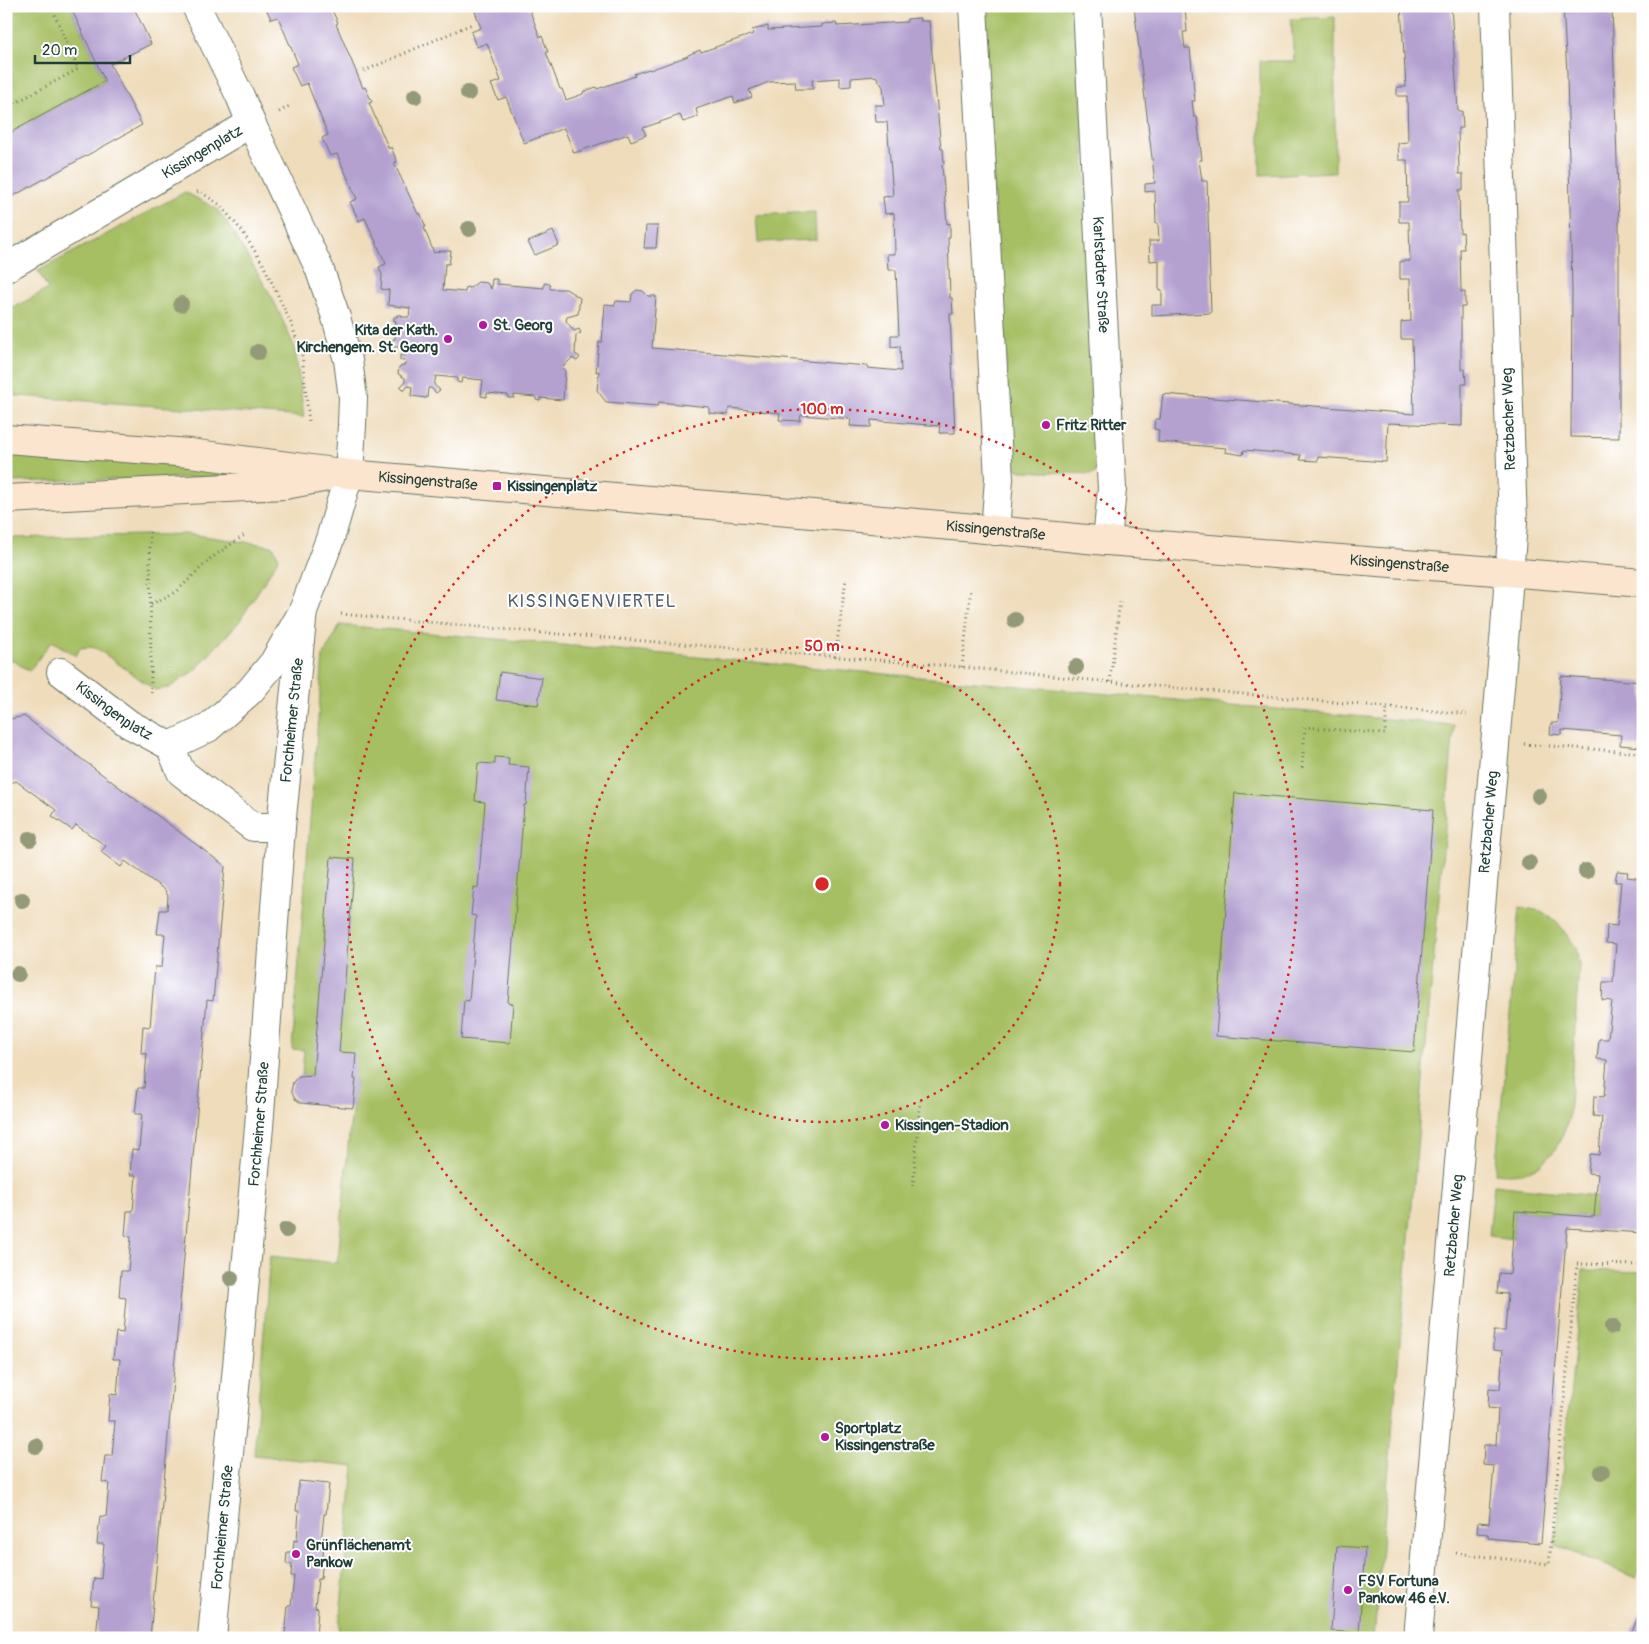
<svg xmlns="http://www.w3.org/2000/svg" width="1649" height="1644" viewBox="0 0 1649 1644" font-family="Pangolin,sans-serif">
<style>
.green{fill:#a6bf64;stroke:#627e4c}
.building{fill:#b4a1d0}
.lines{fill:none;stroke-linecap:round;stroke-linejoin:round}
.street-casing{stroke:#687563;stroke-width:30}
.secondary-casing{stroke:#687563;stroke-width:30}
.path{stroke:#687563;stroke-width:3;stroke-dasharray:1 4;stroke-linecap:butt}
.street{stroke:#fff;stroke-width:28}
.secondary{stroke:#fbe5cf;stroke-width:28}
.tree{fill:#939a78}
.ring{fill:none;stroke:#d62828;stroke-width:2.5;stroke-dasharray:2.5 5}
.poi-dot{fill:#b5179e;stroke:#fff;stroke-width:2}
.labels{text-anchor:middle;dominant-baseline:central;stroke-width:4;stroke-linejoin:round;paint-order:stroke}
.street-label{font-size:15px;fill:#1f3d34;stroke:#fff}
.poi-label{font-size:15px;font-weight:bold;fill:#1f3d34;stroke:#fff;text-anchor:start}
.quarter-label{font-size:18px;letter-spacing:1px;fill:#53606b;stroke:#fff}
.centre{fill:#d62828;stroke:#fff;stroke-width:2.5}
.ring-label{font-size:15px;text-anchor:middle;font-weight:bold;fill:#d62828;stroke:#fff;stroke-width:4;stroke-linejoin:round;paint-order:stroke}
</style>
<rect width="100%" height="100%" fill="#fff"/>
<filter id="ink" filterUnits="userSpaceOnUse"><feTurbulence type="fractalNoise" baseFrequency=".02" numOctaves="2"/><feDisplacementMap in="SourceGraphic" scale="10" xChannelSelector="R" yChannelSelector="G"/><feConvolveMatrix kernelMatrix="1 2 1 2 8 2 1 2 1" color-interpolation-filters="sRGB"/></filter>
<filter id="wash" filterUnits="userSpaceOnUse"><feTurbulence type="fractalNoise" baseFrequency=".0096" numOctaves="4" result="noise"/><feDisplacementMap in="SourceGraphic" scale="20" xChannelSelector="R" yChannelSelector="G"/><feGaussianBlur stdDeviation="1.12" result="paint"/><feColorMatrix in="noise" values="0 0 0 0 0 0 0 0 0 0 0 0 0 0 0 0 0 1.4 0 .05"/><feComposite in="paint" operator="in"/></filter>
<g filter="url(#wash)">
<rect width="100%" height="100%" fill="#efdcbb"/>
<!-- green -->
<path class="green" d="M6 6H70L105 81 6 135Z
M980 6H1077L1099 466 1097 472 1092 474 1022 471 1017 469 1013 463Z
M1335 17V172L1260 175V61H1294L1291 19Z
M185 192 217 209 233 232 273 299 295 348 304 417 6 395V312L48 289 38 271Z
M815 212 816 240 758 242 756 215Z
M6 452 269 471V476L6 482Z
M189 534 273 546 279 558 239 622 195 670 169 688 155 690 99 650 92 647 80 648 76 656 52 641 29 671 6 656V538Z
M340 625 1454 725 1374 1638H338L354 1466 254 1455 270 1256 337 1263 339 1250 349 1135 356 1079 313 1075 302 1076 304 1050 292 1049 323 656Z
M1520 907 1541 911 1555 920 1576 947 1579 964 1569 1118C1556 1157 1539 1179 1495 1173Z
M1494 1185 1596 1196 1594 1217 1515 1211 1513 1239 1489 1236Z
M1583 1270 1643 1272V1563L1636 1578 1555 1545Z"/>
<g id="blocks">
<!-- building -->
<path class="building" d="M70 6H133L151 44 110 64 142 125 6 200V135L105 81Z
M265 6H328L330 10H332L338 23 336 24 363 88 365 87 372 102 369 103 389 149 391 147 397 162 394 163 418 214 420 213 426 227 424 228 434 253 440 251H451L449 264H445L443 290 465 292 466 287 470 288 478 282 487 283 491 289 492 279H497V284L544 288V283L550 284V289H566L580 298 578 314 567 317 566 321 574 331 579 329 581 333 576 335 575 354 580 357 577 361 572 358 562 368 565 371 563 400 540 398V401L536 400V397L514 395V398H508V395L487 393V397L481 396 483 380 462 378 461 383 457 382V378L436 376 434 385 440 390 436 393 431 388H428L427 398 411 396 412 387 408 386 404 391 400 387 405 382V378L398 374 399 367 406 364V360H400V355H406L407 344H399V347H394V344L392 343 393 339H395L396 321H394V317H397V315H402V317H409L410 308 388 305 389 290 381 289 382 275 379 267 386 264 365 218 359 221 350 202 357 199 337 154 330 156 322 138 328 135 307 83 300 86 291 67 298 64 278 17 271 19Z
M473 6H528L540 37 542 36 548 52H546L560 89H562L566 100 583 94V92L596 87 597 89 635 76 634 74 649 69 650 70 688 56V55L700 50 701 52 753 34 752 30 768 26V30L822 27V24L836 23 837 26 907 22V19L920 18V21H929L941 149H943L944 164 942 165 947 224 950 223V237L948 238 950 298H952L953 314H950L955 433H939L940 426 871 420V427L850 426 851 419 801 415 800 421 779 420 780 413 729 408 728 415 709 413V407L659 402 658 406 606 402 597 390 599 371 596 372 599 342H602L605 304 615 305 616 301 631 302 632 294 637 290 643 291 648 296H656L652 348 867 366V368L901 371 900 346 891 347V335H899L896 270H888L887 254H895L894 213 885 214 883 197 893 196 887 122H876L875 105H885L883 87 876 76 851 78V86L840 87V78L812 80 813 89H796L795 81 769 82 749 90 752 97 735 103 733 96 696 109 698 117 683 122 680 115 643 128 646 135 631 141 628 134 574 153 564 128 524 143 506 97 498 100 491 84 501 81 487 43 476 47 471 32 481 28Z
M1134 6H1185L1187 32H1183L1185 48H1190L1195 101H1192L1194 117H1197L1202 160H1199L1202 181H1207L1211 313 1152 316V305H1162V290L1159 289V260L1150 261 1149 241H1159L1158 223H1156L1155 191 1145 192V184L1155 183Z
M1401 6H1451L1458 111H1462L1463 128H1458L1459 174H1463V190H1459L1460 233 1463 232 1464 249H1460L1461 292H1465V307H1461V369H1465L1466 384H1462V426L1388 423 1386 462 1318 457V461L1300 460 1301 455 1244 450 1243 455 1225 452 1226 448 1158 442 1159 430 1154 429 1155 419H1160L1163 394 1414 414 1412 339H1401V322L1411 321 1410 279H1400V261H1410L1409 222H1399V202H1408L1407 160H1399L1398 143 1408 142 1407 96H1397V87H1406Z
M1563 6H1612L1619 222V438L1571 437 1572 292 1567 73Z
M646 226H658L656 248H644Z
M553 231 559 245 535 255 528 242Z
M500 672 542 678 538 705 496 700Z
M1561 676 1643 682V737L1641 736 1640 747 1620 745 1621 735 1562 730V735L1550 734 1551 723H1558Z
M24 716 225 866 213 1001 207 1000 150 1638H96L99 1606 91 1605 94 1578 101 1579 104 1544H97L100 1516 106 1517 109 1483 102 1482 105 1456H112L115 1421H108L110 1394 117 1395 120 1359H113L116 1332 123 1333 126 1298 119 1297 121 1271H128L131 1237 125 1236 127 1211H133L136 1175H130L132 1149 139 1150 142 1114H135L138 1088H144L147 1054 141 1053 143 1026 150 1027 155 967H162L165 934H157L160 910H167L168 896 165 890 125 861 121 867 101 852 106 846 76 825 72 830 52 816 56 810 16 781 6 785V720Z
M495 757 509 758 508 765 529 767 526 805H524L508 1003 513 1004 510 1043 461 1039 464 1000 469 1001 476 916 471 915 474 887 478 888 485 802 475 801 478 763 495 764Z
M1235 793 1433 810 1414 1052 1216 1036Z
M331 857 355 859 339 1052 356 1053 354 1079H356L353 1108 301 1103 295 1099 291 1091 293 1082 299 1076 313 1075Z
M1617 871 1628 872 1627 877 1643 879V1233L1567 1228 1541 1543 1488 1538V1534L1477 1533 1478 1522 1489 1523 1494 1466 1483 1465 1484 1445H1496L1498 1409 1488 1408 1489 1388 1500 1389 1503 1351 1493 1350V1340L1494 1331H1505L1508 1294 1497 1293 1498 1284 1499 1273 1510 1274 1515 1211 1594 1217 1598 1174 1588 1173 1590 1154 1599 1155 1602 1117 1593 1116 1594 1096 1604 1097 1607 1060 1597 1059 1599 1039H1608L1612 1001 1602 1000 1603 982H1613L1616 944 1606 943 1607 925 1617 926 1621 882H1615Z
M299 1481 329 1484 326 1514H324L321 1543 324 1544 321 1579H318L315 1607 318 1608 316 1638 285 1635 288 1606H291L294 1576H291L292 1564H286L287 1552H293L294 1540 297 1541 299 1511H296Z
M1337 1546 1365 1548 1359 1633 1331 1631Z
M1643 1606V1638H1629Z"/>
</g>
</g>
<g filter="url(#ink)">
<use href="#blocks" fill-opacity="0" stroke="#687563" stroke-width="1"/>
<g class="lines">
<!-- street casing -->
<g class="street-casing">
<g id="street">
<path d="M973 6 999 479 995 531"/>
<path id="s1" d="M1087 6 1112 489 1107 541"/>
<path id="s2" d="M6 268 251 123"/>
<path id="s3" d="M61 672 129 724 170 746 181 772 253 827H281"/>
<path d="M170 746 208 728 250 691 274 662 303 611 330 539 349 474 352 425 353 398 348 360 335 314 319 268 251 123 240 96 196 6"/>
<path id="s4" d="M212 1638 259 1127 281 827 303 611"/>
<path id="s5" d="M1418 1638 1505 629 1513 523 1495 6"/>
</g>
</g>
<!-- secondary casing -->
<g class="secondary-casing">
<g id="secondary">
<path id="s6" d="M6 439 190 453 349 474 975 528 1107 541 1482 570 1643 583"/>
<path d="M6 499 285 485 323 478"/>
</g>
</g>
<!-- path -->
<path class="path" d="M364 71 472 24
M6 108 78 69 51 6
M279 112 291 105
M197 192 199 191 219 204 242 231 263 264 291 323 302 355 309 422
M150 532 151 693
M151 604 176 592 210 559 246 534
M341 614 523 631 962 667 1110 682 1467 714
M835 657 846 579
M962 667 971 588
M1110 682 1120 601
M1524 744 1643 753
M1302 768 1305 727 1385 734 1387 707
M913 1186 920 1101
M1456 1553 1549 1564 1577 1264 1643 1265"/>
<!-- street -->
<use href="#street" class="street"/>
<!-- secondary -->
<use href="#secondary" class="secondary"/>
</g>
<!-- trees -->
<g class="tree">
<circle cx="468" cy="93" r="8"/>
<circle cx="415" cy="96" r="8"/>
<circle cx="469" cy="229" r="8"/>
<circle cx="181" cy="304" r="8"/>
<circle cx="258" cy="352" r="8"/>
<circle cx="1015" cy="620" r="8"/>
<circle cx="1076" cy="667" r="8"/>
<circle cx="1539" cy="796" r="8"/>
<circle cx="30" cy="839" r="8"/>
<circle cx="1529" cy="863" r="8"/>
<circle cx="1586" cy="871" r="8"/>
<circle cx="22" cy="900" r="8"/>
<circle cx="18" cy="974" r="8"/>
<circle cx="286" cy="1230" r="8"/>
<circle cx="231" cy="1278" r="8"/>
<circle cx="1612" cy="1327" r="8"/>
<circle cx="36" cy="1446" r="8"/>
<circle cx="1602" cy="1472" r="8"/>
</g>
</g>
<!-- distance rings -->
<g class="ring">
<circle cx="822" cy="884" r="238"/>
<circle cx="822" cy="884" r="475"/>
</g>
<!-- markers -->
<g class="poi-dot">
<circle cx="483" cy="325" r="5"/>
<circle cx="448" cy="339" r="5"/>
<circle cx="1046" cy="425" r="5"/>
<rect x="492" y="481" width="10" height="10" rx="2.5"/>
<circle cx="885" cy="1125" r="5"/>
<circle cx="825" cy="1437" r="5"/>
<circle cx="296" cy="1554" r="5"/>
<circle cx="1348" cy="1590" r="5"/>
</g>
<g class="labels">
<!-- street labels -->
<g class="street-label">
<text stroke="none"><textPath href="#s2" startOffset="228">Kissingenplatz</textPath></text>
<text stroke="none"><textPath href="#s1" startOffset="269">Karlstadter Straße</textPath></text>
<text transform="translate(1509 419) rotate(-92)">Retzbacher Weg</text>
<text stroke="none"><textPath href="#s6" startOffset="424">Kissingenstraße</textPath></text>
<text stroke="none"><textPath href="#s6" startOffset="994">Kissingenstraße</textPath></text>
<text stroke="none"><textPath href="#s6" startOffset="1399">Kissingenstraße</textPath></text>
<text stroke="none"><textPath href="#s3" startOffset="66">Kissingenplatz</textPath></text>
<text stroke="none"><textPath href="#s4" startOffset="921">Forchheimer Straße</textPath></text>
<text stroke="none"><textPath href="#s5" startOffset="819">Retzbacher Weg</textPath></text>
<text stroke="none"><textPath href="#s4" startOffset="516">Forchheimer Straße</textPath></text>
<text stroke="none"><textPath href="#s5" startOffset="414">Retzbacher Weg</textPath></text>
<text stroke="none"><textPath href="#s4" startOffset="111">Forchheimer Straße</textPath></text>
</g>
<!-- poi labels -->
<g class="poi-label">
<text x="493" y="325">St. Georg</text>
<text x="438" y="330" text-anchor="end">Kita der Kath.<tspan x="438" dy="17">Kirchengem. St. Georg</tspan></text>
<text x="1056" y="425">Fritz Ritter</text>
<text x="507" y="486">Kissingenplatz</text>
<text x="895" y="1125">Kissingen-Stadion</text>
<text x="835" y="1428">Sportplatz<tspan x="835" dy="17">Kissingenstraße</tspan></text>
<text x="306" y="1545">Grünflächenamt<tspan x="306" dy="17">Pankow</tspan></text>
<text x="1358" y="1581">FSV Fortuna<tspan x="1358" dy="17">Pankow 46 e.V.</tspan></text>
</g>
<!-- quarter labels -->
<g class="quarter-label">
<text x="592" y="601">KISSINGENVIERTEL</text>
</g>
</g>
<circle cx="822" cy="884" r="8" class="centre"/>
<g class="ring-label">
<text x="822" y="414">100 m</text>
<text x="822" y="651">50 m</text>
</g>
<!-- margin -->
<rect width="1649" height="1644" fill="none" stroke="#fff" stroke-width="25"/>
<!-- scale -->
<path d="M35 55v8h95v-8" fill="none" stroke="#1f3d34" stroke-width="2.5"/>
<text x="42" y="55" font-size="15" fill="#1f3d34" stroke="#ffffff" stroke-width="4" paint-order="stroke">20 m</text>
</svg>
